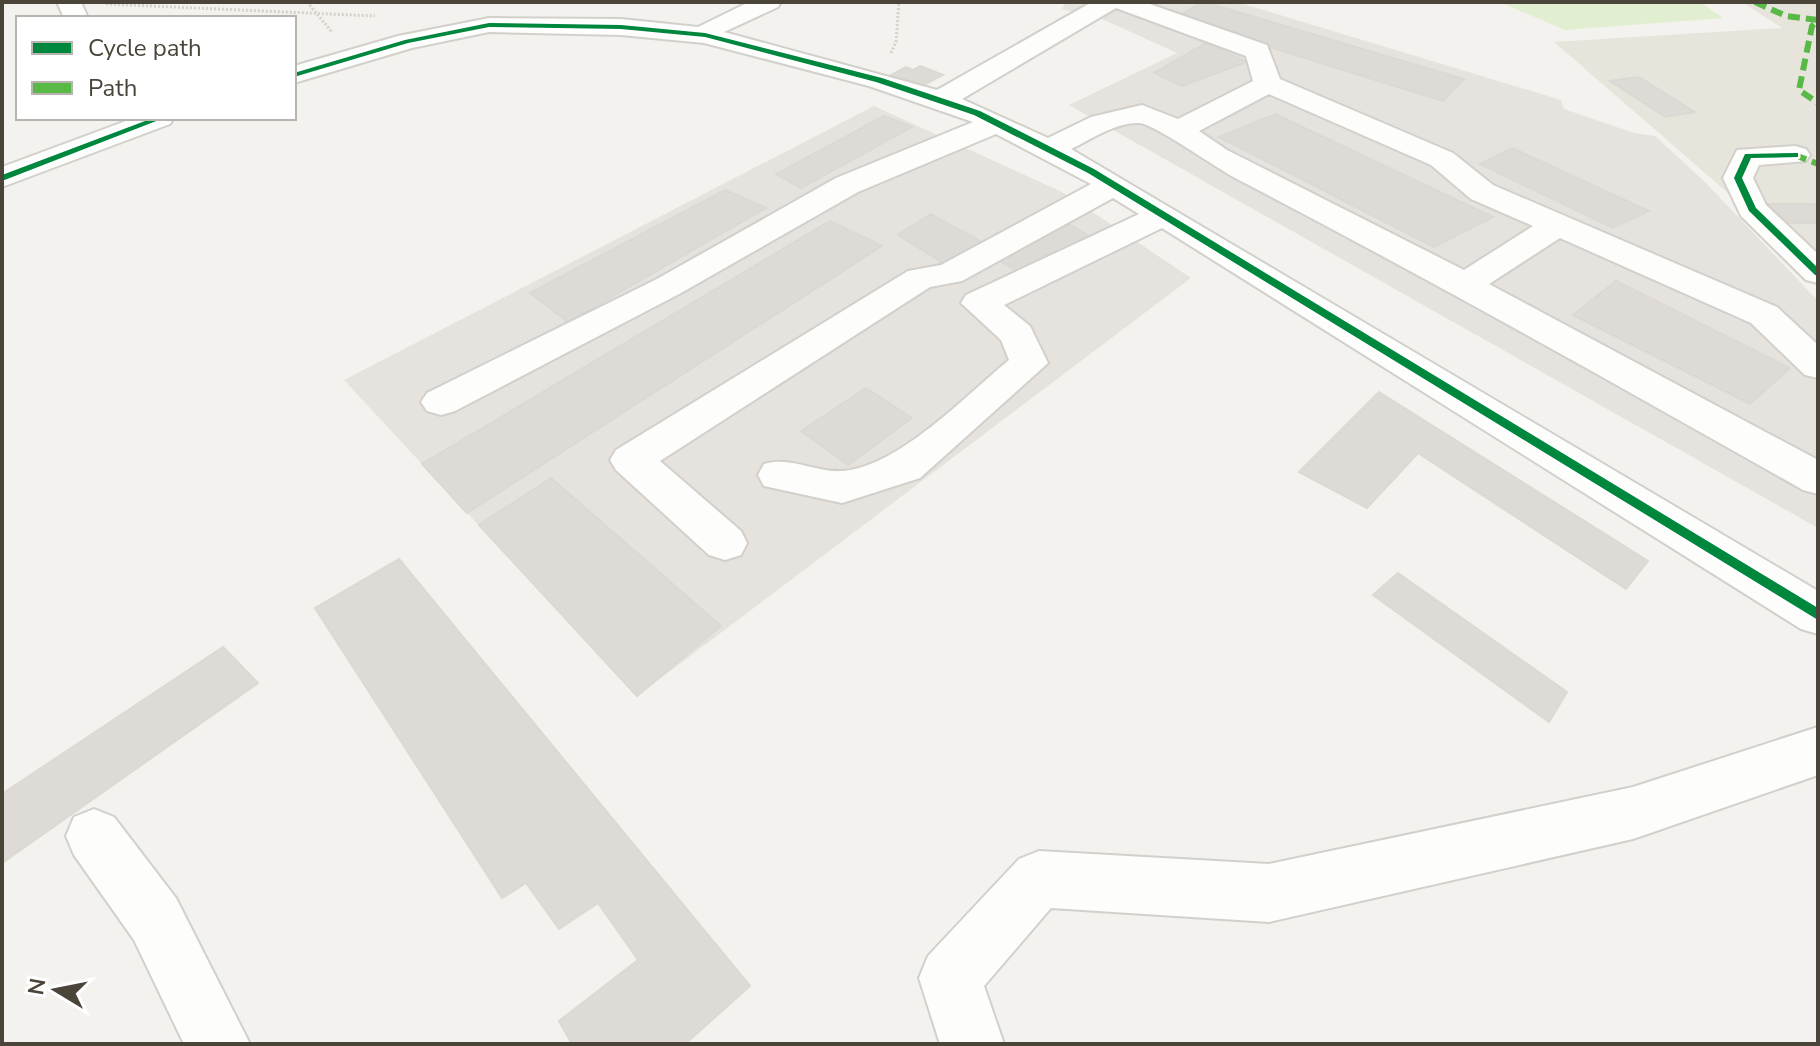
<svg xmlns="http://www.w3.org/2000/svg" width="1820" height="1046" viewBox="0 0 1820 1046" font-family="'Nunito Sans',sans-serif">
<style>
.residential{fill:#e7e4dc}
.industrial{fill:#e6e2de}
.green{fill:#e1eecf}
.building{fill:#dedbd6;stroke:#dcd9d4;stroke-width:2}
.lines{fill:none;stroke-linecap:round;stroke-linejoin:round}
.minor-casing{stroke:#d2d0cb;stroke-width:4}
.path{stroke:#d3d2cc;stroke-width:3;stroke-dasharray:2 2;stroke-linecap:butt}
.minor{fill:#fdfdfc;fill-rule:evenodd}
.quiet{stroke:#58b947;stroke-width:6;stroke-dasharray:12 6;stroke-linecap:butt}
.cycleway-casing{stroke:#fff;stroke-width:5}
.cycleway{fill:#00873e;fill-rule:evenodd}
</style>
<rect width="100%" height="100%" fill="#f4f2ee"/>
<!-- residential -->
<path class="residential" d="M1742 2H1818V271L1554 42 1782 28Z"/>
<!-- industrial -->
<path class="industrial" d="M1066 2H1237L1561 100 1564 109 1634 133 1655 136 1706 183 1818 301V528L1069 105 1177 53 1102 19 1062 9Z
M874 106 1064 193 1191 278 637 696 344 380Z"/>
<!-- green -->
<path class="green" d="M1499 2H1700L1723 18 1565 30Z"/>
<!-- building -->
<path class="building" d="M1201 2H1204L1464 79 1443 101 1176 18Z
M1206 43 1247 62 1182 86 1154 73Z
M920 66 943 75 922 86 891 75 906 67 913 70Z
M1639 77 1695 112 1665 117 1610 81Z
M1275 114 1493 217 1434 247 1219 137Z
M884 116 912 127 801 188 776 174Z
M1512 148 1649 211 1613 228 1480 164Z
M725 190 766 208 568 322 530 293Z
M1768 204H1816L1818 223H1788Z
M931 214 985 244 948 266 898 235Z
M830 221 882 246 467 513 422 464Z
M1069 224 1093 239 1026 276 1000 261Z
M1616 281 1790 368 1750 404 1573 315Z
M866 388 912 418 848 465 801 431Z
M1379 392 1648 561 1626 589 1418 453 1367 508 1299 472Z
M551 478 721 626 637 696 479 525Z
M399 559 750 986 685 1044H572L559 1021 638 960 598 903 559 929 526 883 502 898 315 608Z
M1398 573 1567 692 1549 722 1373 595Z
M223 647 258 683 2 863V794Z"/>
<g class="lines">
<!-- minor casing -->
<g class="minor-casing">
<path id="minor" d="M57 2H81L88 18H64Z
M749 2H781L778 7 724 32 937 90 1092 2H1144L1267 45 1280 79 1453 153 1493 185 1777 307 1818 345V378L1805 375 1751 323 1560 238 1489 284 1818 460V494L1803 490C1616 384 1429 279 1239 180 1217 169 1157 125 1139 123 1116 122 1090 140 1071 149L1818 591V634L1801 629 1162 228 1004 305 1030 326 1048 363 920 478 842 503 764 486 758 475 764 464C792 456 815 473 842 471 899 467 966 395 1009 360L1001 340 961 303 966 295 1139 214 1113 198 962 281 930 287 660 461 741 531 747 543 741 555 725 560 709 555 616 470 610 460 616 450 908 271 941 265 1091 184 996 134 858 192 681 293 455 411 441 415 427 411 421 402 427 393 657 279 836 178 973 122 869 86 704 43 621 35 489 32 412 48 294 83V66L398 36 489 18 621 19 698 27ZM1116 8 1246 56 1253 81 1178 119 1142 105 1091 117 1048 138 962 99ZM1269 94 1431 165 1471 199 1533 226 1464 270 1227 150 1199 131Z
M134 118H174L170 124 2 187V167Z
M1795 146 1806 149 1810 155 1806 161 1759 165 1753 178 1766 205 1818 254V283L1806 280 1741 216 1723 178 1737 150Z
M1818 727V775L1633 839 1269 922 1051 908 984 986 1004 1044H940L919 978 928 956 1019 859 1039 851 1269 864 1633 787Z
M94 809 114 817 176 898 250 1044H184L134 940 74 855 66 836 74 817Z"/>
</g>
<!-- path -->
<path class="path" d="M307 2 332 32
M106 4 375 16
M891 53 896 42 899 2"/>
<!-- minor -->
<use href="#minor" class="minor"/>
<!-- quiet -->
<path class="quiet" d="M1755 2 1786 16 1818 20 1812 26 1799 90 1818 103
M1795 155 1818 164"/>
<!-- cycleway casing -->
<g class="cycleway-casing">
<path id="cycleway" d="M489 23 621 25 705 33 882 78 980 111 1094 169 1818 608V620L1088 173 974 115 876 82 705 37 621 29 489 27 408 43 294 77V73L405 40Z
M153 118H164L2 181V175Z
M1795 153H1798V157L1751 158 1742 178 1756 208 1818 268V276L1815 275 1749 211 1734 178 1745 154Z"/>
</g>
<!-- cycleway -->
<use href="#cycleway" class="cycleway"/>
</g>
<!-- border -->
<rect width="1820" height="1046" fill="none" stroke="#4b4439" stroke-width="8"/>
<!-- legend -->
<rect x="16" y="16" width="280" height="104" fill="#ffffff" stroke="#b7b4b0" stroke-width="2"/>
<rect x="32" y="42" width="40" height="12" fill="#00873e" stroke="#b7b4b0" stroke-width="2"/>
<text x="88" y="56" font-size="24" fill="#4b4439">Cycle path</text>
<rect x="32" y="82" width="40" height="12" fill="#58b947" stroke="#b7b4b0" stroke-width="2"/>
<text x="88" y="96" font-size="24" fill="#4b4439">Path</text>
<!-- north arrow -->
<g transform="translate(56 990) rotate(280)" stroke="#ffffff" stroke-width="6" paint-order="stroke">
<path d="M0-6L14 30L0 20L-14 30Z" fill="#4b4439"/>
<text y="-12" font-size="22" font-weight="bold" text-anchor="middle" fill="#4b4439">N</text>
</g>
</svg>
